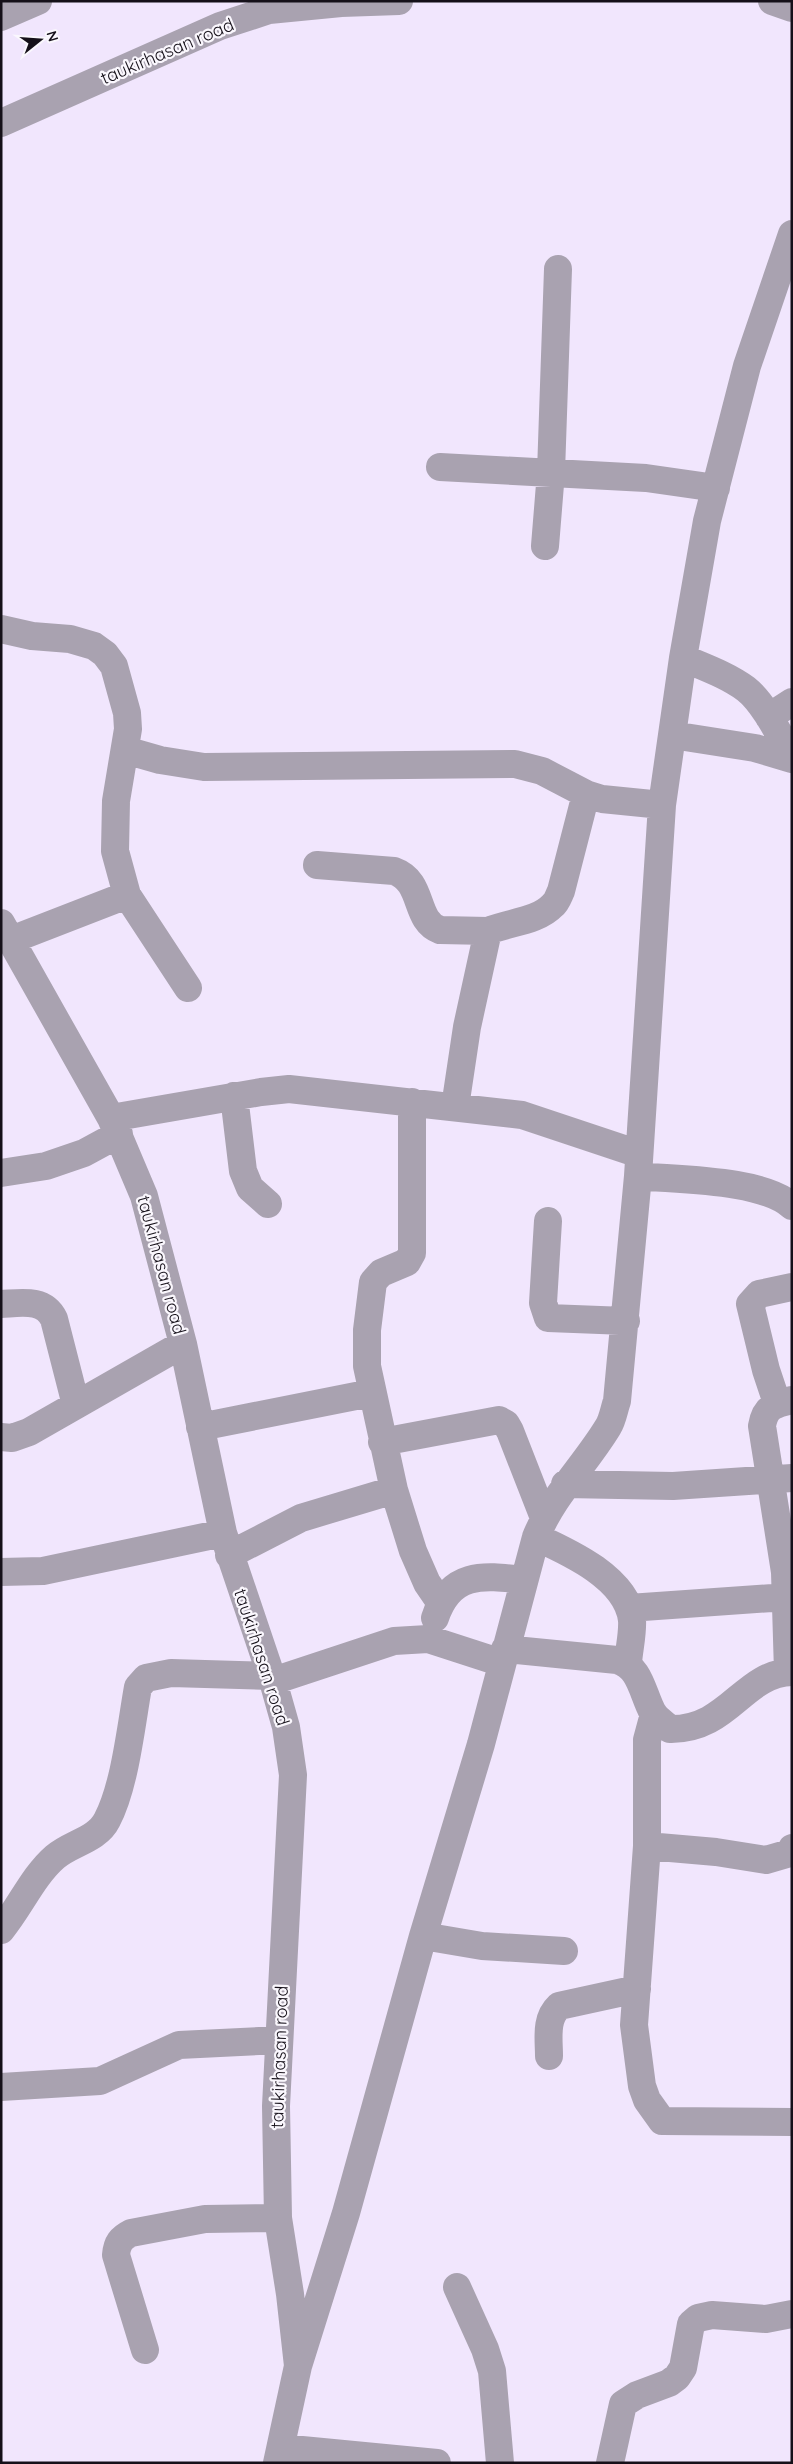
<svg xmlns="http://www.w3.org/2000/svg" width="793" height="2464" viewBox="0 0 793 2464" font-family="Quicksand,sans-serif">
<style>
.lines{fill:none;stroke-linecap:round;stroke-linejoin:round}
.minor{stroke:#a9a2b0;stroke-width:28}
.labels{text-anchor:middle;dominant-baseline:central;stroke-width:4.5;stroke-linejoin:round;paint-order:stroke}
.street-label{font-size:18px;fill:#151019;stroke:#faf7fd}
</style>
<rect width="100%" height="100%" fill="#f1e6fd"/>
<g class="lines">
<!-- minor -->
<path class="minor" d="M772 1 792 8
M1 17 38 1
M1 123 220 26 269 10 341 3 399 1
M440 467 646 478 716 488
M545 546 551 472 558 269
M1 629 32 636 70 639 94 646 105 654 114 666 127 713 128 729 116 801 115 851 127 895 188 988
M683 658C704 667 727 675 746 689 764 703 780 736 792 757
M769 717 792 702
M672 735 755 748 792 759
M125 750 160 760 204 767 515 764 542 771 586 794 602 799 662 805
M317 865 394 871C425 882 413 920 440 930L488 931
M1 923 111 1118 144 1196 183 1344 223 1533 273 1681 286 1727 293 1775 276 2106 278 2218 290 2294 298 2366 277 2463
M11 940 127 895
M234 1096 243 1171 250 1188 268 1204
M412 1102V1253L407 1262 381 1273 373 1282 367 1330V1366L394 1490 413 1551 427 1583 440 1602
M455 1107 467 1027 488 931C509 922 537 922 553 905 557 902 559 895 561 891L586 794
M111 1118 261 1092 289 1089 522 1115 639 1154
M1 1173 46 1166 84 1153 119 1134
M638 1176C678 1180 762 1179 792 1206
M548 1221 543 1303 548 1318 626 1321
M1 1304C21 1303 44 1298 54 1319L76 1405
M777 1403 766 1370 750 1304 759 1294 792 1287
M200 1427 371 1393
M1 1437 12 1438 29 1432 183 1344
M382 1442 499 1420 506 1424 510 1431 544 1518
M565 1484 673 1486 792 1478
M536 1537C569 1552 627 1578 632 1620 633 1633 629 1649 628 1663
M229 1555 301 1518 394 1490
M1 1572 43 1571 223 1533
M629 1608 786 1597
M435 1618C450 1572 482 1575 523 1580
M505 1649 617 1660C641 1667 642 1693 653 1713 657 1719 665 1724 670 1729 729 1730 743 1673 792 1672
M788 1672 785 1572 762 1426C765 1407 774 1404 792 1400
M273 1681 394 1641 428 1639 502 1663
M654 1714 647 1740V1846L634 2025 642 2086 647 2100 662 2121 792 2122
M647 1846 716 1852 766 1860 790 1853 792 1848
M1 1930C20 1907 33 1876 55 1857 71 1843 97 1840 107 1820 125 1786 131 1726 138 1687L146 1678 171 1673 271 1676
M423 1936 482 1946 564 1951
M549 2056C549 2039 545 2019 559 2006L637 1989
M1 2087 100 2081 179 2045 279 2040
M457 2287 485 2349 492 2371 500 2463
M145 2350 116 2255C117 2243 121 2238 131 2233L205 2219 278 2218
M298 2366 346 2213 423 1936 481 1744 536 1537C553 1495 585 1465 608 1427 613 1419 614 1409 617 1401L638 1176 662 805 683 658 707 521 747 366 792 234
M281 2448 437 2463
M610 2463 623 2404 637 2395 669 2383 677 2377 683 2368 691 2324 698 2318 712 2315 766 2319 792 2314"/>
</g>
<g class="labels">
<!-- street labels -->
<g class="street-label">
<text transform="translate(167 51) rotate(-23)">taukirhasan road</text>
<text transform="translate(162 1265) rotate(75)">taukirhasan road</text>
<text transform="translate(262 1657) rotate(72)">taukirhasan road</text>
<text transform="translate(279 2057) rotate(-88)">taukirhasan road</text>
</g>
</g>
<!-- border -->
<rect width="793" height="2464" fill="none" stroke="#151019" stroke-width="5"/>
<!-- north arrow -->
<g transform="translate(40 40) rotate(73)" stroke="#faf7fd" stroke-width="4" paint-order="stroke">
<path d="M0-4L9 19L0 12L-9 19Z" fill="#151019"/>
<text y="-8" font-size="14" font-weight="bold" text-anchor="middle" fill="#151019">N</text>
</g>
</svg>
